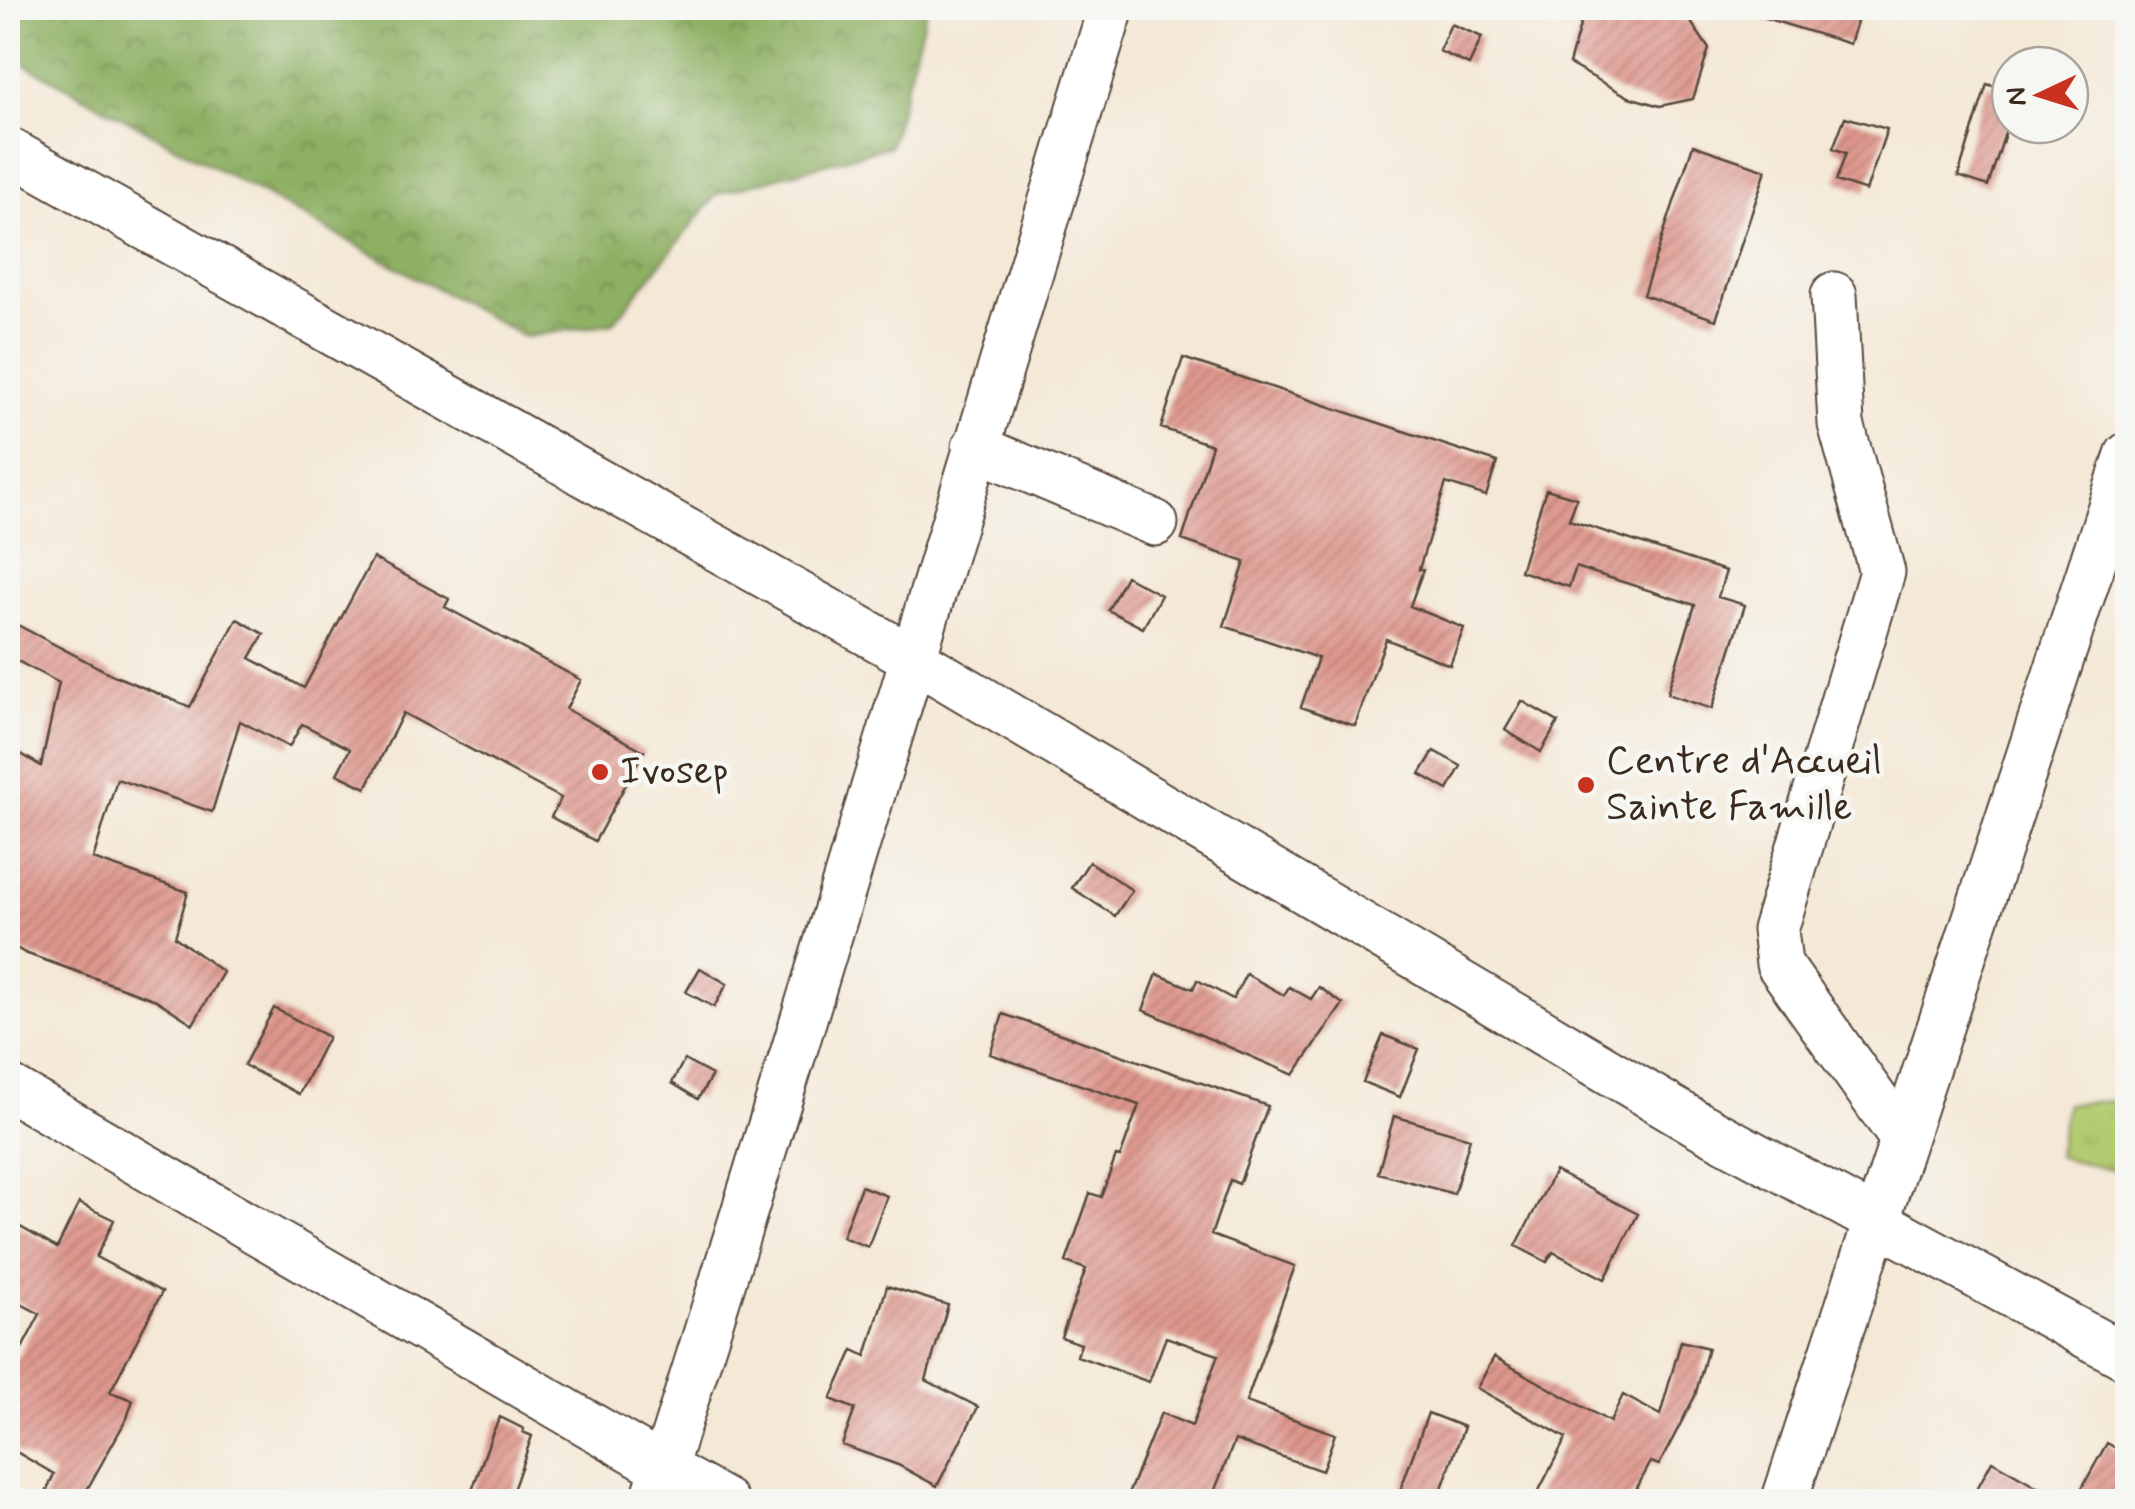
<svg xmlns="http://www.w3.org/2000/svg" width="2135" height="1509" viewBox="0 0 2135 1509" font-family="Mynerve,sans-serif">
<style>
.grass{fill:url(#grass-tufts);stroke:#777b48;stroke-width:2.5}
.forest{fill:url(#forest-crowns);stroke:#646d40;stroke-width:2.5}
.building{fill:url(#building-hatch)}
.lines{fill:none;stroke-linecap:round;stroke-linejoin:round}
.minor-casing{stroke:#57463a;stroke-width:49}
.minor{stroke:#fff;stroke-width:45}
.poi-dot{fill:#c8321e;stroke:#f6f6f2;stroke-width:4}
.labels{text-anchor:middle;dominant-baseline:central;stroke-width:9;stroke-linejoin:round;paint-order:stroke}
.poi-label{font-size:40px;fill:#3b2a1e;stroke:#f6f6f2;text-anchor:start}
</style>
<defs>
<pattern id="grass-tufts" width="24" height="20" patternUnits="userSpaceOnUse" patternTransform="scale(2.5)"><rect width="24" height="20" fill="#b3cc71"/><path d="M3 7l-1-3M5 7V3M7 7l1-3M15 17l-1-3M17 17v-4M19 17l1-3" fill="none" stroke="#9baf61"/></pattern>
<pattern id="forest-crowns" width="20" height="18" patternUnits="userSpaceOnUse" patternTransform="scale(2.5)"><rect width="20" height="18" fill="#8eb063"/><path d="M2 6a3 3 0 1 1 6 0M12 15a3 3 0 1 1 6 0" fill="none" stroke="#758f51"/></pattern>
<pattern id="building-hatch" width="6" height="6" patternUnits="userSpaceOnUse" patternTransform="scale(2.5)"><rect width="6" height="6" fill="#df988e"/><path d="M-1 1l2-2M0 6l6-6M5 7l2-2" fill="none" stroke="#b67c73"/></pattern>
</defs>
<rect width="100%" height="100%" fill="#f6f6f2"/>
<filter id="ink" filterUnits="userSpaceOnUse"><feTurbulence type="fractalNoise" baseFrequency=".01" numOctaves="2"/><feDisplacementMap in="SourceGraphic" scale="20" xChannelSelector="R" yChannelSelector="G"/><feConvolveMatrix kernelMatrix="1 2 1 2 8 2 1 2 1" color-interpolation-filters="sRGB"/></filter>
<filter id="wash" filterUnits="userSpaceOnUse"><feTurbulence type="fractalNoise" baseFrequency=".0048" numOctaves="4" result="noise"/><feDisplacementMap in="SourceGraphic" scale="40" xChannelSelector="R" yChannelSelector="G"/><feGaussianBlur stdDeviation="2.25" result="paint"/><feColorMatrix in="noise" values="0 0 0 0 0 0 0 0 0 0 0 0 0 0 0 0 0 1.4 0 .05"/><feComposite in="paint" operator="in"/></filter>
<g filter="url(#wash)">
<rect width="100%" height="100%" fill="#f4e8d6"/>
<!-- grass -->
<path class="grass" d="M2127 1100V1174L2057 1156 2066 1104Z"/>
<!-- forest -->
<path class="forest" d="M8 8H927L890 146 717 194 613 323 525 337 8 55Z"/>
<g id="blocks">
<!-- building -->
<path class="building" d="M1585 8H1659L1691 22 1709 49 1693 99 1660 106 1629 97 1569 64Z
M1753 8H1861L1850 44 1752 14Z
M1451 24 1482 37 1469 65 1439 51Z
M1987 84 2010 92V118L1988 186 1958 176Z
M1845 117 1887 129 1866 191 1836 181 1846 153 1833 148Z
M1693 145 1766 170 1716 320 1643 295Z
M1183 358 1497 462 1486 496 1446 483 1419 569 1423 570 1410 606 1464 628 1450 665 1386 639 1355 726 1301 707 1318 658 1224 626 1245 562 1182 540 1212 445 1161 428Z
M1546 489 1577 498 1569 520 1726 571 1718 597 1745 605 1712 709 1667 694 1695 605 1576 567 1569 587 1520 571Z
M373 558 449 599 445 607 581 680 566 709 644 751 595 841 551 817 561 798 403 713 366 788 337 774 350 749 302 724 289 747 240 721 212 812 117 779 93 859 188 892 175 937 223 972 193 1024 156 1000 25 953 8 943V746L41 766 59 683 8 656V620L113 675 190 707 237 619 264 634 250 658 304 688Z
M1126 576 1161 595 1143 628 1108 610Z
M1522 701 1558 722 1541 752 1505 730Z
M1434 751 1461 766 1448 790 1420 774Z
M1089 862 1132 890 1115 916 1072 888Z
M700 968 727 984 714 1007 686 992Z
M1157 974 1193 989 1197 980 1233 999 1246 974 1284 995 1289 987 1311 999 1319 987 1343 1004 1294 1075 1143 1010Z
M274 1008 328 1037 299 1094 244 1065Z
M1003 1014 1268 1106 1239 1184 1230 1180 1211 1235 1295 1266 1246 1402 1335 1434 1322 1471 1235 1440 1210 1502H1125L1161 1413 1192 1426 1218 1355 1166 1337 1149 1382 1077 1356 1081 1344 1061 1337 1086 1269 1066 1262 1090 1193 1101 1197 1116 1156 1120 1157 1139 1105 990 1054Z
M1383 1035 1419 1049 1400 1097 1363 1082Z
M684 1060 712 1075 698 1099 672 1083Z
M1394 1116 1470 1138 1454 1194 1378 1173Z
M1555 1171 1638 1214 1605 1279 1553 1252 1547 1262 1516 1246Z
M861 1186 887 1196 868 1247 842 1237Z
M79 1203 114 1220 96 1257 162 1292 110 1392 133 1400 127 1418 80 1502H42L54 1474 8 1447V1375L40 1314 8 1297V1220L57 1248Z
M887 1286 948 1305 926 1380 978 1407 937 1486 898 1465 842 1445 855 1409 831 1399 853 1350 866 1356Z
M1681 1341 1708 1348 1695 1396 1659 1465 1651 1462 1629 1502H1533L1566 1438 1477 1388 1494 1357 1610 1422 1623 1395 1660 1415Z
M1428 1413 1464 1427 1437 1502H1396Z
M500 1417 524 1429 523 1432 532 1436 509 1502H468L492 1434Z
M2107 1443 2128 1455V1502H2074Z
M1992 1461 2064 1502H1970Z"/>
</g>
</g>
<g filter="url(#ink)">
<use href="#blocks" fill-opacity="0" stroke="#57463a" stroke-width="2.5"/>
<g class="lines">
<!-- minor casing -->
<g class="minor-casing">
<path id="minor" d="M8 150 914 659 1696 1123 2128 1358
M1834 295 1841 424 1882 572 1775 930 1779 964 1903 1139
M975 447 1155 523
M8 1087 664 1468 725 1502
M653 1502C812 1005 957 505 1111 8
M1784 1502 2128 455"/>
</g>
<!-- minor -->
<use href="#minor" class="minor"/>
</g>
</g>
<!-- markers -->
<g class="poi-dot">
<circle cx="600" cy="772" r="10"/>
<circle cx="1586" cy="785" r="10"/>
</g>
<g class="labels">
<!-- poi labels -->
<g class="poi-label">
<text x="1606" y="762">Centre d'Accueil<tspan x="1606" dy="46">Sainte Famille</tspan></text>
<text x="620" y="772">Ivosep</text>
</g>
</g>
<!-- margin -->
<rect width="2135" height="1509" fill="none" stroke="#f6f6f2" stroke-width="40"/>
<!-- north arrow -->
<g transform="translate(2040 95) rotate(266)"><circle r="48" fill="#f6f6f2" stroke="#aba49d" stroke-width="2.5"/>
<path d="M0-8L18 38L0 25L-18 38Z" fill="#c8321e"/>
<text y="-15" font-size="28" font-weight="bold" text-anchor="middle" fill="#3b2a1e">N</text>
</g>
</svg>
